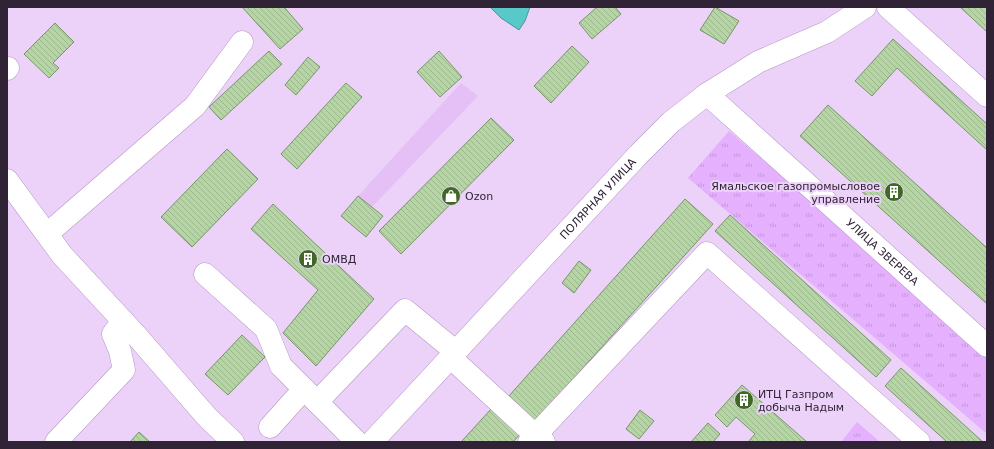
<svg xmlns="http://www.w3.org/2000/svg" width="994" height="449" viewBox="0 0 994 449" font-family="'DejaVu Sans',sans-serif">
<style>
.built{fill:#e5c0f7}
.grass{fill:url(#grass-tufts)}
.water{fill:#59c8c8;stroke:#4d969c}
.building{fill:url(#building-back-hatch);stroke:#789668}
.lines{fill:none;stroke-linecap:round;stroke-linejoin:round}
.minor-casing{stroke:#b596c4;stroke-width:23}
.minor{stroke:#fff;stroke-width:22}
.labels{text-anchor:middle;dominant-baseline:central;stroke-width:4;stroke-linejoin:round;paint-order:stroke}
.poi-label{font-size:11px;fill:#302336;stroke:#ecd2f9;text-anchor:start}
.street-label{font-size:11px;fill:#302336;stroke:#ecd2f9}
</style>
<defs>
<pattern id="grass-tufts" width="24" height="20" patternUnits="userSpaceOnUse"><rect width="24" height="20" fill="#e5b0fe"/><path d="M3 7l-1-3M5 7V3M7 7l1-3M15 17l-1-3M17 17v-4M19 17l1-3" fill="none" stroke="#c597da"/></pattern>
<pattern id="building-back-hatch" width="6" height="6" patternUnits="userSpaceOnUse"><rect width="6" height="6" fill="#b5d5a4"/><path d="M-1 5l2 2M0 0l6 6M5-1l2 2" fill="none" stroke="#9cb78e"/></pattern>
</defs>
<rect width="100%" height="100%" fill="#ecd2f9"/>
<!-- built -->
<path class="built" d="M461 83 478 96 372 207 358 196Z"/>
<!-- grass -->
<path class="grass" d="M729 131 987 352V434L688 178Z
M857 422 880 442H841Z"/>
<!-- water -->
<path class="water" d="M490 7H530L525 21 519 30 501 18Z"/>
<!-- building -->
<path class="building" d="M242 7H284L303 29 280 49Z
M597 7H615L621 14 592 39 579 23Z
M715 7 739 21 724 44 700 30Z
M960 7H987V32Z
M55 23 74 42 53 63 59 68 49 78 24 54Z
M893 39 987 124V150L897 68 872 96 855 81Z
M572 46 589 62 551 103 534 86Z
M269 51 282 64 221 120 209 107Z
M439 51 462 77 440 97 417 72Z
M308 57 320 67 296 95 285 85Z
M346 83 362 97 297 169 281 154Z
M828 105 987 248V304L800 136Z
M491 118 514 140 401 254 379 231Z
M227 149 258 179 192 247 161 217Z
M358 196 383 216 366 237 341 216Z
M685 199 713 224 535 421 508 397Z
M273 204 374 299 316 366 283 333 318 290 251 229Z
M730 215 891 360 876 377 715 231Z
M579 261 591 270 574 293 562 283Z
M242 335 265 357 228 395 205 374Z
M901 368 983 442H947L885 386Z
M742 385 807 442H748L755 434 736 417 727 427 715 415Z
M492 408 521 433 513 442H461Z
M640 410 654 421 639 439 626 429Z
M708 423 720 434 713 442H691Z
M139 432 150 442H130Z"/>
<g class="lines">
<!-- minor casing -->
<g class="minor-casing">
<g id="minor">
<path d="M888 7 987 96"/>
<path d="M7 69 8 68"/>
<path id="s1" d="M707 94 987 346"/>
<path d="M7 180 62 255 135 334 207 417 233 442"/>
<path d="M47 234 195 106 242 42"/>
<path d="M205 274 266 329 281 366 317 402"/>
<path d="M450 357 535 435 544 442"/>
<path d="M270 427 304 389"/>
<path d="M56 442 124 370 120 351 113 334 123 321"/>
<path d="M357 442 317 402 405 310 455 351"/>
<path id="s2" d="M372 442 639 154 671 122 707 94 758 62 827 32 865 7"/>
<path d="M529 442 707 253 919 442"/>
</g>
</g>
<!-- minor -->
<use href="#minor" class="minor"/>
</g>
<!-- icons -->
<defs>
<g id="building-disc" transform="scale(1)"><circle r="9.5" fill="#3f6824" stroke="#ecd2f9"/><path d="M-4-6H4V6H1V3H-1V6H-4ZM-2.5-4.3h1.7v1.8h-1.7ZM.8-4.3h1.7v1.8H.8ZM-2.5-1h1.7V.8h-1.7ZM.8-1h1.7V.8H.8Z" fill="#fff"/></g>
<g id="shop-disc" transform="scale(1)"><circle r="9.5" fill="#3f6824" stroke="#ecd2f9"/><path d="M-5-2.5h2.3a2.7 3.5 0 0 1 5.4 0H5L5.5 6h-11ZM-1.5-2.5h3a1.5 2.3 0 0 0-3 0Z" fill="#fff"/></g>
</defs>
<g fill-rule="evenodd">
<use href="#building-disc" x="894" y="192"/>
<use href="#shop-disc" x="451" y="196"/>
<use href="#building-disc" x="308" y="259"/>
<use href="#building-disc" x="744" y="400"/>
</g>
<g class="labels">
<!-- poi labels -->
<g class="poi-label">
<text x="880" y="186" text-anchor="end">Ямальское газопромысловое<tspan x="880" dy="13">управление</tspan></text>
<text x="465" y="196">Ozon</text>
<text x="322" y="259">ОМВД</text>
<text x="758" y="394">ИТЦ Газпром<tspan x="758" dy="13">добыча Надым</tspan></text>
</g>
<!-- street labels -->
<g class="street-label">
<text stroke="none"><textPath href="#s2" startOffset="332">ПОЛЯРНАЯ УЛИЦА</textPath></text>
<text stroke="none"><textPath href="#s1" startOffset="236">УЛИЦА ЗВЕРЕВА</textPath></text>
</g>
</g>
<!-- border -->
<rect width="994" height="449" fill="none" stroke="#302336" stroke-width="16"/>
</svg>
